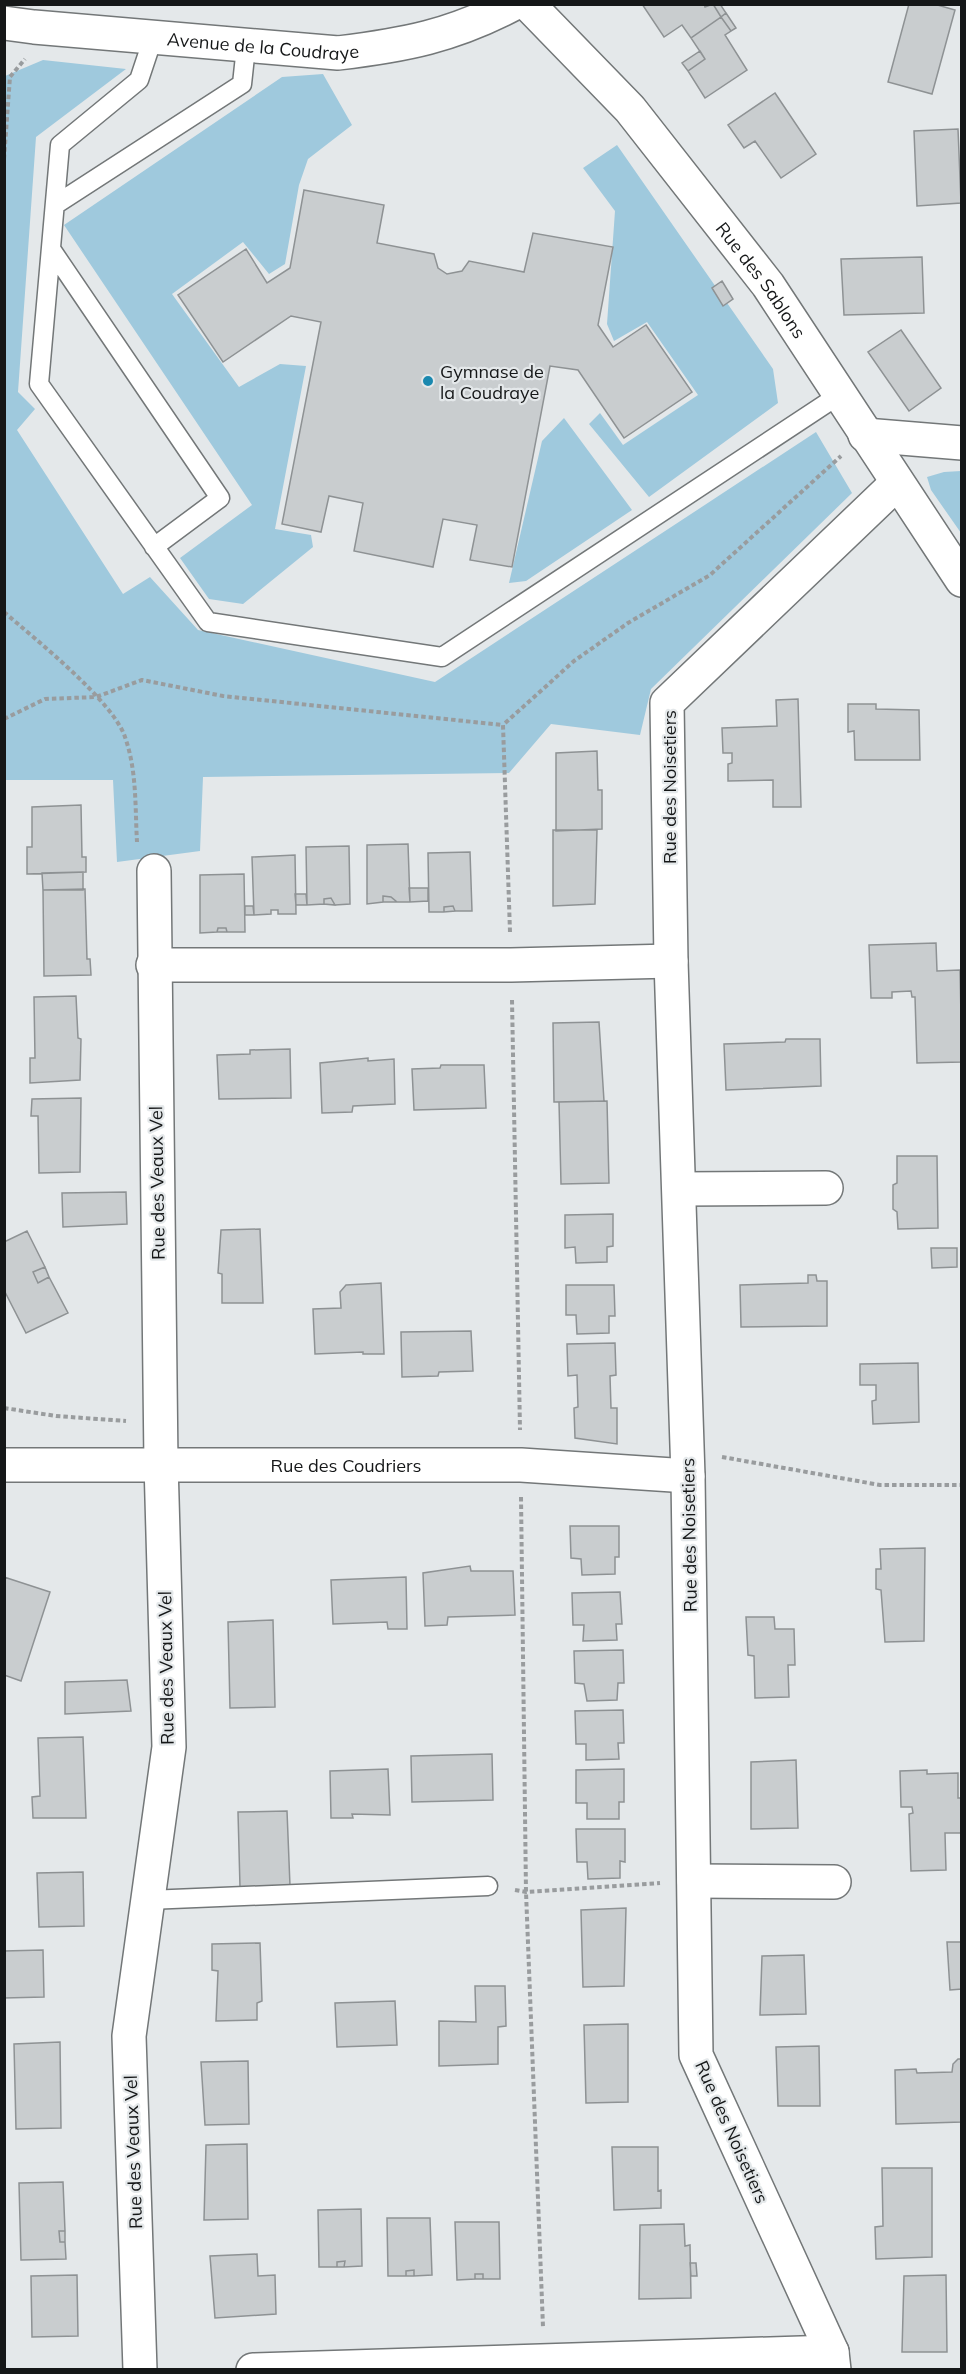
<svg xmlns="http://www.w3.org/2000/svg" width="966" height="2374" viewBox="0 0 966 2374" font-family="Mulish,sans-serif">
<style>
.green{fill:#9fc9dd}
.building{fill:#c9cdcf;stroke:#8e9294;stroke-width:1.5}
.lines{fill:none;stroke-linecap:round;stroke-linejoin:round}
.service-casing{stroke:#737778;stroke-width:21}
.minor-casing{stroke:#737778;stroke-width:36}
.path{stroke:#999c9e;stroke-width:4;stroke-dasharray:4.5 3;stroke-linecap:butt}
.service{stroke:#fff;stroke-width:18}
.minor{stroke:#fff;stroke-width:33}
.poi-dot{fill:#1a88af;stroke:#e4e8ea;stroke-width:2}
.labels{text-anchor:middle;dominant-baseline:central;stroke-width:4.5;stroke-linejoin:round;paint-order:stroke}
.street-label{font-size:18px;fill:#151718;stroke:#e4e8ea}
.poi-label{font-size:18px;fill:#151718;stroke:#e4e8ea;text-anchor:start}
</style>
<rect width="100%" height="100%" fill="#e4e8ea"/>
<!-- green -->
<path class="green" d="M43 60 126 69 36 137 18 392 35 409 17 430 123 594 150 577 198 630 435 682 816 432 852 493 651 689 640 735 551 724 509 773 203 777 200 851 117 862 113 780H5V76Z
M323 74 352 125 308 159 299 185 285 264 269 274 243 242 172 294 239 387 280 364 306 366 275 529 311 535 313 547 243 604 209 599 180 558 252 505 64 225 282 77Z
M617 145 773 369 778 403 649 497 589 424 600 413 623 445 698 395 647 322 614 341 607 324 615 211 583 168Z
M564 418 632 510 526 581 509 583 542 441Z
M961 471H962L961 533 931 490 927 477 944 472Z"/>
<!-- building -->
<path class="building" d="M642 4H704L705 7 713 4 721 17 691 38 682 25 664 37Z
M713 4H720L726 13 721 17Z
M909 4H934L955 10 932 94 888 82Z
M726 13 736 28 731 31 721 17Z
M721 17 731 31 725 35 747 70 705 98 688 71 705 59 691 38Z
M700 51 705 59 688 71 682 63Z
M775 93 816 154 781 178 755 141 744 148 728 125Z
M958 129 961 203 917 206 914 131Z
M304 190 384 205 377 243 434 254 438 268 447 274 462 271 469 261 524 272 533 233 613 247 598 325 613 347 646 325 692 392 624 438 578 370 550 366 512 567 470 560 477 525 443 519 433 567 354 551 363 503 329 496 321 532 282 524 321 322 291 316 223 362 178 295 246 249 267 283 290 268Z
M922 257 924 313 844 315 841 259Z
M722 281 733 299 723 306 712 288Z
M901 330 941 388 909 411 868 352Z
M798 699 801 807H773V780L728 781V764L732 763V753H723L722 728 777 726 776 700Z
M848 704H876V709L919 710 920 760H855L854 731 848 732Z
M597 751 598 790H602V829L556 831V753Z
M81 805 82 857H86V872L27 874V847H32V807Z
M553 830H597L595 904 553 906Z
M408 844 410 902H397L391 897 383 896V902L367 904V845Z
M349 846 350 904 335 905 331 898 324 899V904L307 905 306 847Z
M470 852 472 911H455L453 906 444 907V912H429L428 853Z
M295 855 296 914H278V910H271V914L254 915 252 857Z
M83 872V890H43L42 873Z
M244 874 245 932H227L226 928H218L217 932 200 933V875Z
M409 888H428V901L410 902Z
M85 889 87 959H90L91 975 44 976 43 890Z
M295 894H306L307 905H296Z
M383 896 391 897 397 902H383Z
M331 898 335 905 324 904V899Z
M245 906H253L254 915H245Z
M453 906 455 911 444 912V907Z
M218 928H226L227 932H217Z
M936 943 937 971 960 970 962 1062 917 1063 915 997H912L911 991 892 992V998H871L869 945Z
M76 996 78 1038 81 1039 80 1080 30 1083V1058H35L34 997Z
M599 1022 604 1101 554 1102 553 1023Z
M786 1039H820L821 1086 726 1090 724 1044 785 1042Z
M290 1049 291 1098 219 1099 217 1055 250 1054V1050Z
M368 1058V1061L394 1059 395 1104 353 1106 352 1112 322 1113 320 1063Z
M441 1065H484L486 1108 414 1110 412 1069 440 1068Z
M81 1098 80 1172 39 1173 38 1116H31L32 1099Z
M607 1101 609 1183 561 1184 559 1102Z
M897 1156H937L938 1228 898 1229 897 1212 893 1209V1185L897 1183Z
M126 1192 127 1224 63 1227 62 1193Z
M613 1214V1246L607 1247V1262L576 1263 575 1247 565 1248V1215Z
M260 1229 263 1303H222V1274L218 1273 221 1230Z
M27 1231 45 1267 33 1272 38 1283 49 1277 68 1313 26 1333 4 1290V1242Z
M931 1248H957V1267L932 1268Z
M45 1267 49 1277 38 1283 33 1272Z
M808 1275H816L817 1281H827V1326L741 1327 740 1285 808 1283Z
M381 1283 384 1354H363V1352L315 1354 313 1309 341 1308 340 1292 346 1285Z
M566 1285H614L615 1316H609V1333L577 1334 576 1315H566Z
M471 1331 473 1371 439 1372 438 1376 402 1377 401 1332Z
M615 1343 616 1375 610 1376 611 1408H617V1444L575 1438 574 1408 578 1407 577 1375 568 1376 567 1344Z
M918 1363 919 1422 873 1424 872 1401 876 1400V1385H860V1364Z
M570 1526H619V1557H615V1574L582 1575 581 1559 571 1558Z
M925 1548 924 1641 885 1642 881 1590 876 1589V1569H881L880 1549Z
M470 1566 471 1571H513L515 1615 448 1617 447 1625 425 1626 423 1573Z
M4 1577 50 1592 21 1681 4 1675Z
M406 1577 407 1629H388L387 1622 333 1624 331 1580Z
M620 1592 622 1624H616L617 1640 583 1641 584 1625H573L572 1593Z
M746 1617H774L775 1629H794L795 1665H788L789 1697 755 1698 754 1656 748 1655Z
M273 1620 275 1707 230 1708 228 1622Z
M623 1650 624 1683H618L617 1700 587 1701 584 1684 575 1683 574 1651Z
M127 1680 131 1711 65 1714V1682Z
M623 1710 624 1743H618L619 1759 586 1760V1744H576L575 1711Z
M83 1737 86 1818H33L32 1797 40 1796 38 1738Z
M492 1754 493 1800 412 1802 411 1756Z
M796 1760 798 1828 751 1829V1762Z
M388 1769 390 1815 352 1814 353 1818H331L330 1771Z
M624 1769V1802H619V1819H587V1803H576V1770Z
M927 1770V1774L958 1773V1798H962V1833H945L946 1870 911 1871 909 1814 913 1813 912 1807H901L900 1771Z
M287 1811 290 1886 240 1887 238 1812Z
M576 1829H625V1862L620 1861V1878L588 1879 587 1862H577Z
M83 1872 84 1926 39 1927 37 1873Z
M626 1908 624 1986 583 1987 581 1910Z
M947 1942H962V1989L950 1990Z
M260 1943 262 2001 257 2003V2020L216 2021 218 1971 212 1970V1944Z
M43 1950 44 1997 4 1998V1951Z
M804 1955 806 2014 760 2015 762 1956Z
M475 1986H505L506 2026 498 2027V2064L439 2066V2021L476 2022Z
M395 2001 397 2045 337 2047 335 2003Z
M628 2024V2102L586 2103 584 2025Z
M60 2042 61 2128 16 2129 14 2044Z
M819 2046 820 2106H778L776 2047Z
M958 2059H962V2122L896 2124 895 2070 916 2069 917 2073 952 2072 953 2064Z
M248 2061 249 2124 205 2125 201 2062Z
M247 2144 248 2219 204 2220 206 2145Z
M612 2147H658V2191L661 2190V2208L614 2210Z
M882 2168H932V2257L876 2259 875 2227 883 2226Z
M63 2182 65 2231H59L60 2242H65L66 2259 21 2260 19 2183Z
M361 2209 362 2266 344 2267 345 2261 337 2262V2267H319L318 2210Z
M387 2218H430L432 2275 414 2276V2270L406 2271V2276H388Z
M455 2222H499L500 2279H483V2274H475V2279L457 2280Z
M684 2224 685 2246 690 2245 691 2298 639 2299 640 2225Z
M59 2231H65V2242H60Z
M257 2254 258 2276 275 2275 276 2314 215 2318 210 2256Z
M345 2261 344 2267H337V2262Z
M690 2263H696L697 2276H691Z
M414 2270V2276H406V2271Z
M475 2274H483V2279H475Z
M77 2275 78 2336 32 2337 31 2276Z
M946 2275 947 2352H902L904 2276Z"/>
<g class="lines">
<!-- service casing -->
<g class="service-casing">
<path id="service" d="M153 38 139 80 60 145 39 384 208 622 442 657 839 395
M55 205 242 84 246 47
M51 249 220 498 154 547
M148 1900 488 1886"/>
</g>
<!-- minor casing -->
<g class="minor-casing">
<g id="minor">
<path id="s1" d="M528 4 630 109 768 285 962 580"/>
<path id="s2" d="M4 23 34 27 338 53C405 45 452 36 513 4"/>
<path d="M865 435 962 443"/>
<path d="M153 965H511L671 961"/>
<path d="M680 1189 826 1188"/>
<path id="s3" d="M4 1465H521L688 1476"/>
<path d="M694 1881 834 1882"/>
<path d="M140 2370 129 2036 169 1747 161 1463 154 871"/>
<path d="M253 2370 832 2352"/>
<path d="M834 2370 832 2352 696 2055 688 1476 671 961 667 703 897 483"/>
</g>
</g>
<!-- path -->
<path class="path" d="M4 159 10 77 25 59
M4 612C35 639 113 701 125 737 137 771 135 807 137 842
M4 719 45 699 96 697 142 680 223 696 503 725
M510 932 503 725 574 661 628 623 710 575 841 456
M512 1000 520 1430
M4 1408 56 1416 126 1421
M722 1457 880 1485H962
M521 1497 526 1892 543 2327
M515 1890 526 1892 660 1883"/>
<!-- service -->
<use href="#service" class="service"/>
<!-- minor -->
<use href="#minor" class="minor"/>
</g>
<!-- markers -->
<circle class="poi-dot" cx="428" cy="381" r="6"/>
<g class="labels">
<!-- street labels -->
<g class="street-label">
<text stroke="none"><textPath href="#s2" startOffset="260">Avenue de la Coudraye</textPath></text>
<text stroke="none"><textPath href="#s1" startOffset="362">Rue des Sablons</textPath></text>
<text transform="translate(669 787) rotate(-90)">Rue des Noisetiers</text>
<text transform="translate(157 1183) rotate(-91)">Rue des Veaux Vel</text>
<text stroke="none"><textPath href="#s3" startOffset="342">Rue des Coudriers</textPath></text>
<text transform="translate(689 1535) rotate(-91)">Rue des Noisetiers</text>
<text transform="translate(166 1668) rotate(-91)">Rue des Veaux Vel</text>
<text transform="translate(732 2132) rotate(66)">Rue des Noisetiers</text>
<text transform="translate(133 2152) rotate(-92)">Rue des Veaux Vel</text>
</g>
<!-- poi labels -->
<g class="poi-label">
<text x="440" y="371">Gymnase de<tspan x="440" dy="21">la Coudraye</tspan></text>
</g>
</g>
<!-- border -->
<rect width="966" height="2374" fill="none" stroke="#151718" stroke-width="12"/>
</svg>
